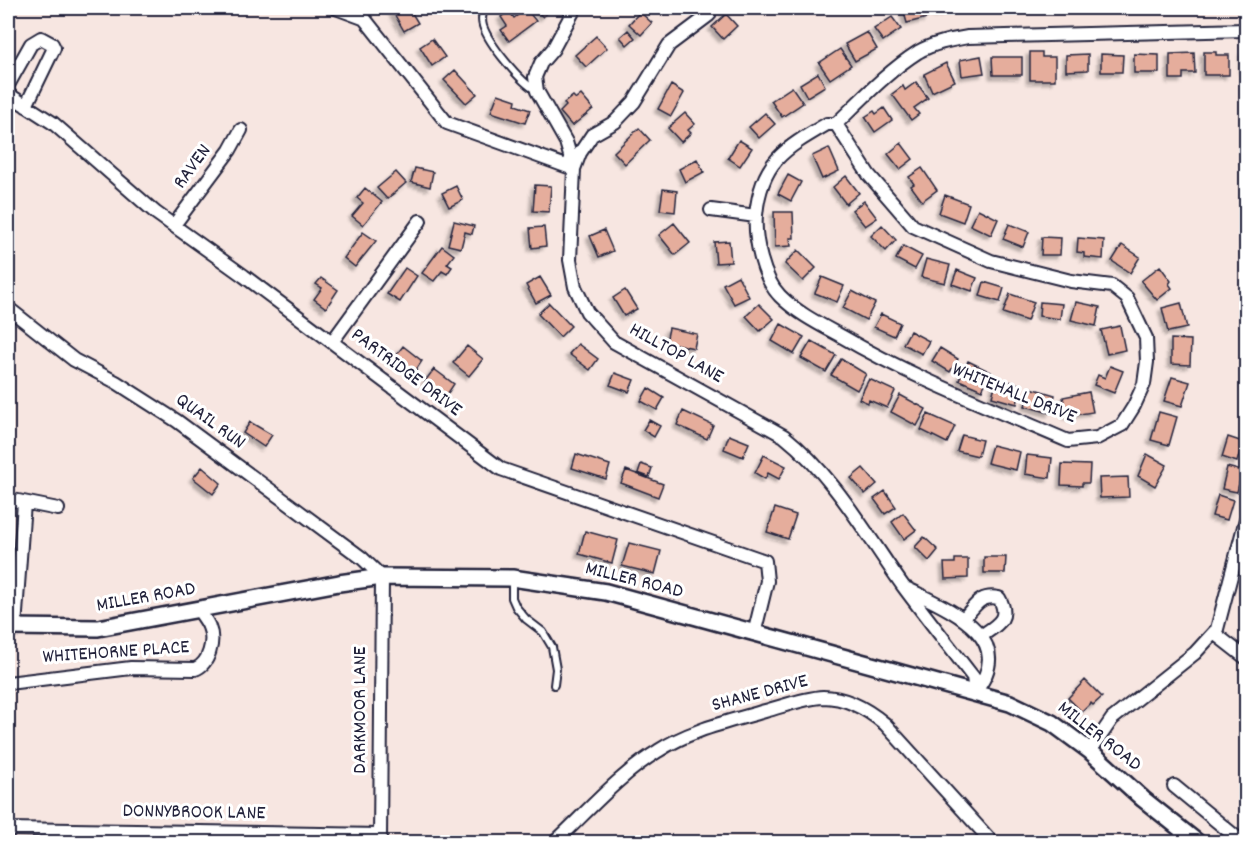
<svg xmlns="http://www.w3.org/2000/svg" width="1254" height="850" viewBox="0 0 1254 850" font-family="Dekko,sans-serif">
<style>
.building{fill:#e5ad9c;stroke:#22223b;stroke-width:1.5;filter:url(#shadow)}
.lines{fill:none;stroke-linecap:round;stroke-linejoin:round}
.service-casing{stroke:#22223b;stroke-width:10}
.minor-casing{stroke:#22223b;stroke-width:16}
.tertiary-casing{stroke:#22223b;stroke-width:20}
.service{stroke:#fff;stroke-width:6}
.minor{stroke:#fff;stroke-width:12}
.tertiary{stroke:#fff;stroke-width:15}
.labels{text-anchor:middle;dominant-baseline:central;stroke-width:6;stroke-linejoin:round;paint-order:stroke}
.street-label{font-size:20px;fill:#22223b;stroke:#fff}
</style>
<defs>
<filter id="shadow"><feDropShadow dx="-3.5" dy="3.5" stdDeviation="1.5" flood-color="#0004"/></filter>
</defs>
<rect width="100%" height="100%" fill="#f7e6e1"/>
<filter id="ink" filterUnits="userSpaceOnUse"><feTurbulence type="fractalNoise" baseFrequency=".0167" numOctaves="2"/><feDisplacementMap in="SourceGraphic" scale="12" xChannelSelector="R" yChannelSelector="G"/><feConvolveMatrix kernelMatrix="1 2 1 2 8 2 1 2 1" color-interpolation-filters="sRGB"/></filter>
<g filter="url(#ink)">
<!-- building -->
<path class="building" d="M397 8H409L418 23 404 31 392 10Z
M533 8H552L543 17Z
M909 8H925L927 18 907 23 903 9Z
M936 8H959L937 14Z
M526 9 536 21 509 41 501 30 507 26 501 17 509 11 514 18Z
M640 12 652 23 641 35 629 24Z
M726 14 737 26 723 39 712 27Z
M892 17 901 29 883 41 874 29Z
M628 30 635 38 627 45 620 37Z
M867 32 877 49 855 61 845 44Z
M596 36 607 48 586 67 575 55Z
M432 39 445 57 432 66 420 47Z
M840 49 851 65 830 79 819 63Z
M1030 52H1042V57H1055V80H1030Z
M1204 52H1216V55H1229V75H1204Z
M1243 52H1246V70H1243Z
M1194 53 1195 73H1183V79H1170V54Z
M1088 54V70L1066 71V55Z
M1101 54 1123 55 1122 72H1101Z
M1134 54 1159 55V73H1134Z
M981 56 984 73 962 76 960 60Z
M992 57H1022V75H993Z
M946 63 955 81 932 92 924 74Z
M455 70 477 94 466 103 444 80Z
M818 73 825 86 807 97 800 84Z
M916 82 928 98 914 108 919 114 911 120 892 94 903 86 905 90Z
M671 85 684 93 671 116 658 109Z
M792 87 803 103 782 117 771 101Z
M498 94 516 100 515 105 530 110 525 123 491 112Z
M581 95 593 109 572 126 560 112 566 106 564 103 573 96 576 99Z
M884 108 892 120 875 132 865 117 874 111 876 114Z
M685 113 695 124 688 130 691 133 681 142 668 128Z
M765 113 775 124 759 138 749 127Z
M639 128 650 140 625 164 614 152Z
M739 140 752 148 740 166 728 158Z
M901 143 913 159 900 169 888 154Z
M829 148 839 171 822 179 812 156Z
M697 159 704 172 685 182 679 169Z
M415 168 433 172 430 187 411 182Z
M922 168 937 190 922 201 911 186 914 184 909 177Z
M396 172 406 183 387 199 377 188Z
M788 175 801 182 791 201 778 194Z
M846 176 859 193 846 204 833 187Z
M535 185 551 186 549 212 533 211Z
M456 186 463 200 449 207 442 193Z
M365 188 382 202 363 225 352 216 363 203 357 198Z
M663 189 677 191 675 212 660 210Z
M945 195 969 204 963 222 939 213Z
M864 201 877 218 865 226 852 210Z
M978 209 998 219 991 235 970 225Z
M774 212H793L794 238H790L791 246 775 247Z
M454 221 474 226 472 234 465 232 461 248 448 245Z
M674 223 690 243 675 255 659 235Z
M1009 224 1029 232 1023 247 1003 239Z
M882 225 896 240 886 251 871 236Z
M544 227 546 246 532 248 530 228Z
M604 230 613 251 599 257 590 236Z
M363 232 376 241 355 267 344 258Z
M1042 237 1061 238 1060 255H1041Z
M1078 238 1104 240 1103 259 1084 257V253L1077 252Z
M729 241 731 262 716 263 714 242Z
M1122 245 1140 257 1130 273 1112 261Z
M442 246 454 255 447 264 452 267 447 274 442 271 434 281 422 273Z
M903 246 922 256 915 269 896 259Z
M798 250 816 268 803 281 785 264Z
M926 259 950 265 945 283 921 277Z
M1160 266 1171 281 1169 284 1172 288 1157 300 1141 281Z
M405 268 417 276 400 302 387 294Z
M957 270 977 278 972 291 952 284Z
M738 276 749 297 734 304 723 284Z
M540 277 551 295 536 303 526 285Z
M822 277 844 286 837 302 815 293Z
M321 278 338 290 326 308 314 299 322 288 316 284Z
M984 282 1004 288 1000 302 980 296Z
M625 290 637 309 624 316 613 298Z
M852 291 875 303 866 320 843 308Z
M1010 294 1034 302 1027 321 1003 313Z
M1040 302 1062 304 1060 319 1039 316Z
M1076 302 1100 307 1096 326 1071 320Z
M549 303 571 326 560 337 538 314Z
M1181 303 1187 328 1168 332 1162 308Z
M759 304 774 319 760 331 746 316Z
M881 314 900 323 894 336 874 327Z
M781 324 804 337 794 354 772 341Z
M1120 326 1125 350 1107 354 1101 330Z
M669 328 697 334 694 348 666 342Z
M910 331 929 341 922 354 903 344Z
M1171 339 1191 340 1190 365 1171 364Z
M811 341 836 355 826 372 801 358Z
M578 344 598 359 590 370 569 354Z
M403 346 422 361 414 373 394 358Z
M467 346 483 359 469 376 453 363Z
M940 348 958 359 950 372 932 361Z
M841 359 866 374 857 390 831 375Z
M968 361 991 372 982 390 959 380Z
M1110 366 1123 371 1114 393 1094 385 1098 375 1105 378Z
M434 369 454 384 446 396 425 381Z
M615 373 634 380 629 392 610 385Z
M1172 377 1190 382 1182 406 1164 401Z
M997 378 1022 385 1017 404 992 397Z
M869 379 895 391 887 408 869 400 868 403 859 399Z
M648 388 664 398 657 410 641 401Z
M1031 388 1055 395 1050 413 1025 406Z
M1089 392 1093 412 1067 416 1063 397Z
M900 395 926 409 917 426 891 412Z
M683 411 713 425 707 439 677 425Z
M1159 412 1177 417 1169 445 1151 440Z
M928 414 955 426 947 443 921 430Z
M649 420 660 426 654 437 643 430Z
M250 422 272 435 264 447 243 433Z
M729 435 749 443 743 457 724 449Z
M962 435 982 440 978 456 957 451Z
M1228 437 1243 442 1237 462 1222 457Z
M992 445 1020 452 1016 470 987 463Z
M576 454 610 465 606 479 572 468Z
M1147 454 1167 465 1155 486 1138 476Z
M764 455 786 466 779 479 768 473 765 479 755 473Z
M1027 455 1052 458 1050 478 1025 474Z
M641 464 652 468 649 477 638 473Z
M1062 464 1090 465 1089 483H1082V486L1061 485Z
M202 467 221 483 213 494 193 478Z
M1227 467 1242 471 1237 492 1222 489Z
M863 468 877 484 865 494 851 478Z
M626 470 663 484 658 497 621 483Z
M1128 477 1129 497 1100 498 1099 478Z
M885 491 896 507 885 514 874 499Z
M1218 495 1233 500 1227 520 1212 516Z
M775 508 796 515 788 539 767 532Z
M903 513 916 530 904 539 892 522Z
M585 531 618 540 612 563 579 554Z
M924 537 938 550 929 561 915 547Z
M629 543 661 551 655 574 622 566Z
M984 557H1006L1005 573H984Z
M955 559H968V578L945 579 944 563H955Z
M1085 680 1102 697 1093 705 1091 703 1082 712 1068 698Z"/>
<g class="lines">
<!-- service casing -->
<g class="service-casing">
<path id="service" d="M484 8C482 14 481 19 483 26 489 44 520 82 537 91
M512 579V598L516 607 526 619 543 632 552 647 556 669 554 685"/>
</g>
<!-- minor casing -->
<g class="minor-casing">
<path id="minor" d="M336 8 363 18
M356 8 447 123 574 169
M709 15 669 45 634 102 615 122 592 135 580 153 574 169 570 260 575 287 587 312 614 342 784 436C834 476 866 534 903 586 926 617 950 647 973 677L975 692
M8 85 31 44 41 38 52 44 54 48 26 106
M8 94 53 123 156 213 244 276 501 469 765 561 767 581 754 634
M836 124 869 175 913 226 991 261 1071 281 1112 286 1127 298 1146 338 1147 362 1144 384 1134 406 1122 425 1097 438 1068 441C992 408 913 378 841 336 821 325 797 313 780 296 763 279 754 239 756 215 761 162 784 149 827 124H836C862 99 888 71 918 52 933 43 951 40 968 37L1246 30
M574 169 566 142 537 91 535 77 541 63 553 49 575 8
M711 210 756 216
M174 225 230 150 241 130
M8 308 74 360 116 382 177 421 362 558 382 577 380 842
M332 342 420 221
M8 499 58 509
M908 589C948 609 1019 637 975 692
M964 618C976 605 980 594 999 598 1011 619 997 625 981 636
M15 627 24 503
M1214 633 1246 658
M8 683 131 668 195 669C209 664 215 641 209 627 207 621 202 616 199 610
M1090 751 1112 719 1195 653 1217 629 1246 519
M1174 786 1242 842
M8 829 380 835
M555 842C588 811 619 775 658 751 690 730 728 722 765 711 784 706 804 698 823 697 847 697 867 709 885 724L992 842
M1177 842 1184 832"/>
</g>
<!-- tertiary casing -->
<g class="tertiary-casing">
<path id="tertiary" d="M8 627 98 628 339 583 382 577 512 578 606 592 1010 703 1052 723 1090 751 1143 799 1197 842"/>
</g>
<!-- service -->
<use href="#service" class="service"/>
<!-- minor -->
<use href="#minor" class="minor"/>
<!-- tertiary -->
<use href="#tertiary" class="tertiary"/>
</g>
</g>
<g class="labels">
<!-- street labels -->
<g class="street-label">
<text transform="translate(193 167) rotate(-54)">RAVEN</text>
<text transform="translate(676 354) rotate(29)">HILLTOP LANE</text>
<text transform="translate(406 373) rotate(37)">PARTRIDGE DRIVE</text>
<text transform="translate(1014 394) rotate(22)">WHITEHALL DRIVE</text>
<text transform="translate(210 422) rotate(36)">QUAIL RUN</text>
<text transform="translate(634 581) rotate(14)">MILLER ROAD</text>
<text transform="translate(146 598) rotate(-10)">MILLER ROAD</text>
<text transform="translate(116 653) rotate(-4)">WHITEHORNE PLACE</text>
<text transform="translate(760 694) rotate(-15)">SHANE DRIVE</text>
<text transform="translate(361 710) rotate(-90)">DARKMOOR LANE</text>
<text transform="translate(1099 737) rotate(38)">MILLER ROAD</text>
<text transform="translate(194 813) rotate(1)">DONNYBROOK LANE</text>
</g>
</g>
<!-- margin -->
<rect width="1254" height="850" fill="none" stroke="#fff" stroke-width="30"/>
<rect x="15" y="15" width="1224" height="820" fill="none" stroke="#22223b" stroke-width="2" filter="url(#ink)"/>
</svg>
